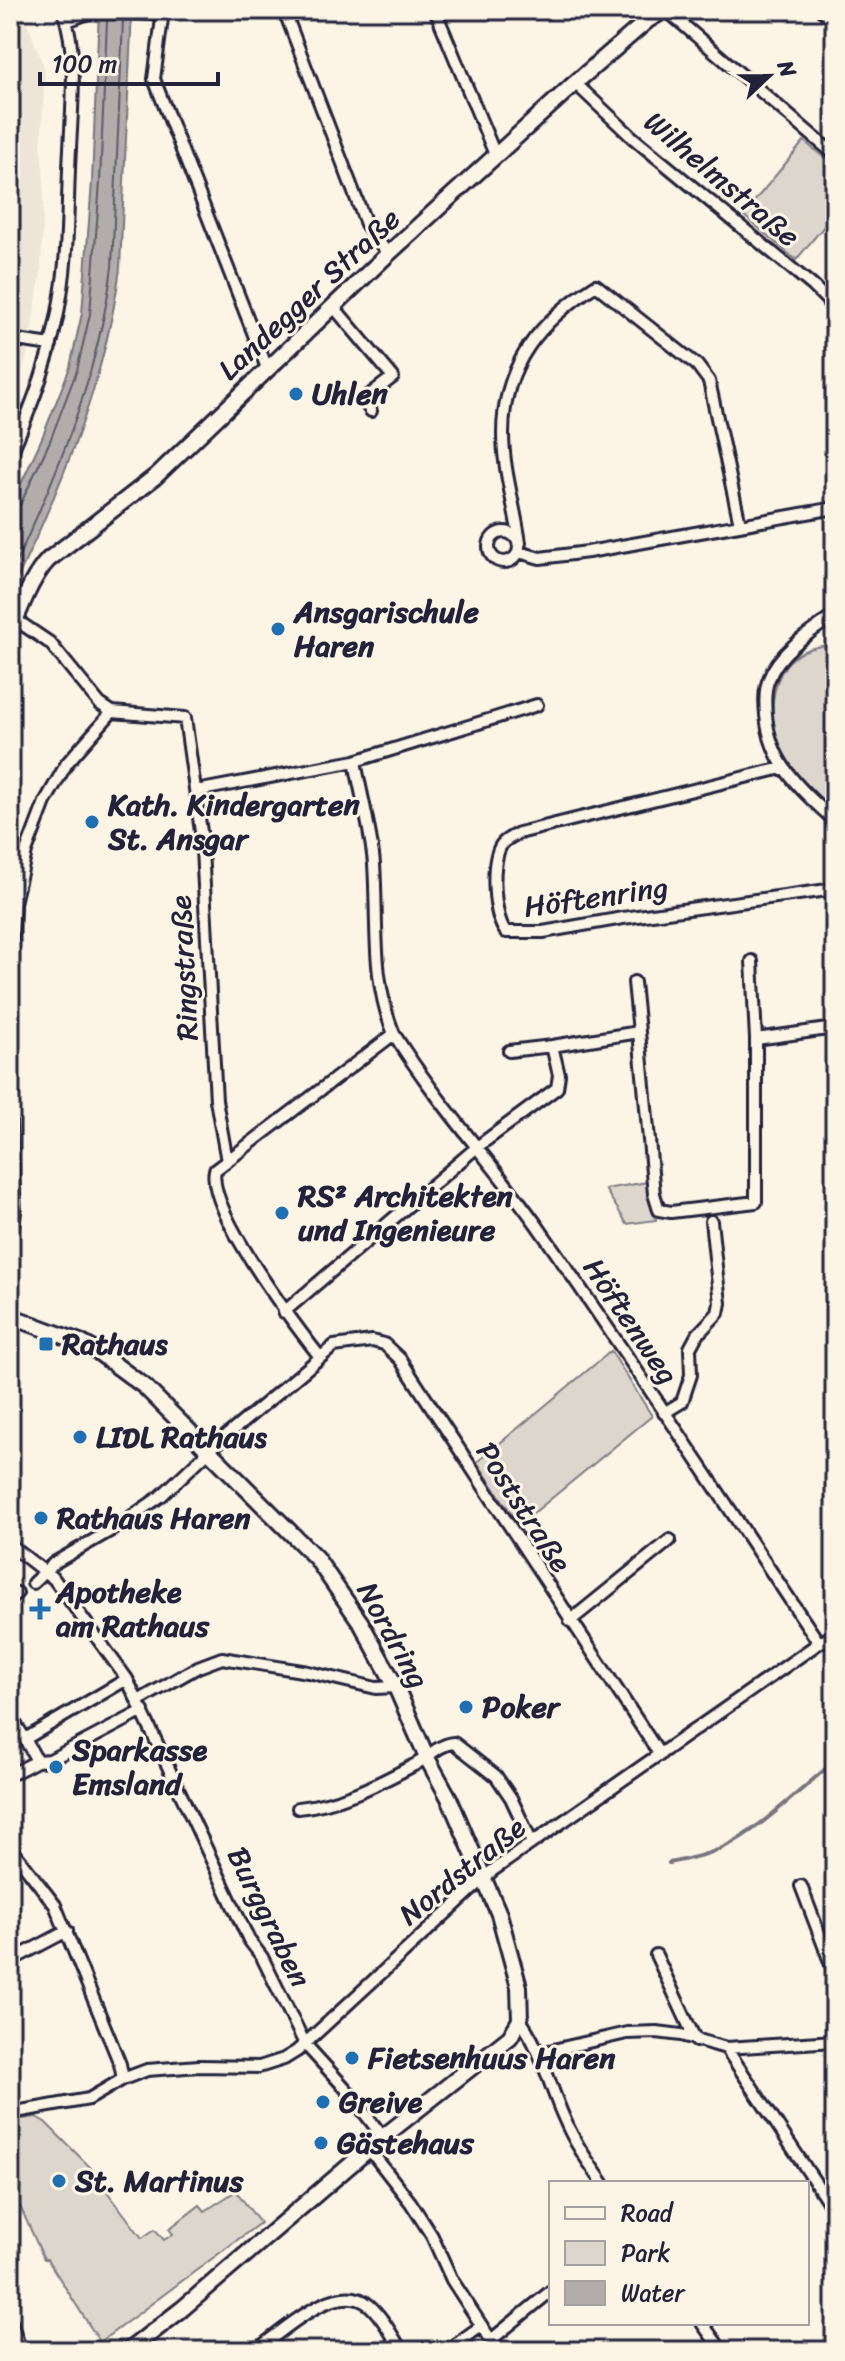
<svg xmlns="http://www.w3.org/2000/svg" width="845" height="2361" viewBox="0 0 845 2361" font-family="Sriracha,sans-serif">
<style>
.built{fill:#ece5d8}
.green{fill:#dcd6cc;stroke:#7f7c84;stroke-width:2}
.water{fill:#b2adab;stroke:#78757e;stroke-width:2}
.lines{fill:none;stroke-linecap:round;stroke-linejoin:round}
.shore{stroke:#5c5a68;stroke-width:2}
.stream{stroke:#78757e;stroke-width:4}
.street-casing{stroke:#22223b;stroke-width:16}
.secondary-casing{stroke:#22223b;stroke-width:20}
.street{stroke:#fcf5e5;stroke-width:10}
.secondary{stroke:#fcf5e5;stroke-width:14}
.poi-dot{fill:#1f6fb2;stroke:#fcf5e5;stroke-width:3}
.labels{text-anchor:middle;dominant-baseline:central;stroke-width:6;stroke-linejoin:round;paint-order:stroke}
.street-label{font-size:30px;fill:#22223b;stroke:#fcf5e5}
.poi-label{font-size:30px;font-weight:bold;fill:#22223b;stroke:#fcf5e5;text-anchor:start}
</style>
<rect width="100%" height="100%" fill="#fcf5e5"/>
<filter id="ink" filterUnits="userSpaceOnUse"><feTurbulence type="fractalNoise" baseFrequency=".0125" numOctaves="2"/><feDisplacementMap in="SourceGraphic" scale="16" xChannelSelector="R" yChannelSelector="G"/><feConvolveMatrix kernelMatrix="1 2 1 2 8 2 1 2 1" color-interpolation-filters="sRGB"/></filter>
<g filter="url(#ink)">
<!-- built -->
<path class="built" d="M10 10H22L45 70 41 147 44 181 41 271 28 351 10 413Z"/>
<!-- green -->
<path class="green" d="M804 141 835 167V232L825 225 796 260 743 215Z
M835 644V813C813 794 792 773 780 745 766 716 771 666 804 651 813 647 826 645 835 644Z
M648 1182 656 1220 627 1224 605 1189Z
M611 1351 652 1416 519 1525 477 1462Z
M36 2117 45 2122 94 2171 97 2178 142 2238 155 2229 164 2240 173 2234 169 2229 200 2205 205 2211 236 2191 260 2223 100 2342 47 2259H44L20 2206 10 2196V2121Z"/>
<!-- water -->
<path class="water" d="M99 10H132L120 268C105 384 60 489 10 594V508L42 438 70 367 82 313 92 182Z"/>
<g class="lines">
<!-- shore -->
<path class="shore" d="M10 509 20 505 50 441 77 370 90 314 100 182 107 20
M10 575C57 476 98 376 112 267L123 20"/>
<!-- stream -->
<path class="stream" d="M669 1863C687 1859 705 1856 722 1848 757 1832 804 1786 835 1761"/>
<!-- street casing -->
<g class="street-casing">
<path id="street" d="M284 10 366 224 388 254
M435 10 496 157
M666 10 835 155
M821 10 835 20
M163 11 154 79 267 368
M67 21 91 12 149 14 163 10
M575 83 632 137 813 286 827 300 835 313
M333 306 393 377 363 400 371 411
M10 339 51 345
M10 456C33 404 53 351 61 295 69 247 67 197 70 149 72 104 78 53 63 10
M489 547a15 15 0 1 1 30 0a15 15 0 1 1-30 0Z
M520 543C515 507 503 469 503 434 503 364 540 321 596 285L697 365 709 381 740 524
M519 552 540 558 588 552 835 508
M835 615C812 631 779 651 769 679 764 690 765 704 766 715 770 764 801 790 835 821
M16 620 50 643 100 704 112 712 185 718 201 832 216 1100 227 1161 215 1170C206 1209 295 1325 320 1357
M355 761 537 705
M782 768 519 833C513 836 506 839 502 844 490 860 493 917 506 932H543L623 918 835 889
M196 791 355 761C361 795 371 830 374 864 378 922 371 979 394 1034L227 1161
M752 961 756 1039
M10 966 14 903 26 852 45 802 67 763 112 712
M634 982 639 1032
M394 1034C436 1102 490 1160 536 1224 633 1362 725 1503 819 1643
M509 1051 552 1046
M10 1121 15 1212 10 1246
M284 1312 477 1147 557 1088 559 1075 552 1046 639 1032 654 1194 659 1210 671 1212 756 1202V1039L835 1028
M664 1413 682 1402 691 1375 690 1348 697 1335 718 1313 720 1303 711 1221
M10 1545 54 1579 127 1679 249 1940 262 1957 305 2044 346 2089 383 2137
M33 1583 54 1563 115 1528 161 1496 214 1446 334 1346 372 1341 384 1344 400 1359 660 1755
M10 1598 17 1593
M570 1621 670 1540
M138 1701 198 1667 222 1658 308 1672 376 1688 396 1687
M10 1715 25 1739
M37 1761 25 1739 127 1679
M10 1775 37 1761 50 1760 143 1711
M298 1808C341 1804 378 1784 416 1764 429 1757 439 1744 454 1743L496 1776 511 1798 532 1843
M10 1847 55 1905 120 2064 123 2079
M801 1886 835 1975
M656 1955 696 2041
M10 1961 67 1931
M520 2020C542 2050 549 2085 564 2118 574 2142 588 2162 603 2183
M726 2048 835 2212
M540 2053 627 2033 657 2032 681 2035 726 2048 835 2041
M10 2113 89 2099 123 2079 147 2070 199 2066 259 2067 284 2059 297 2051 492 1871 819 1643 835 1635
M369 2149 411 2203 432 2236 452 2280 498 2351
M10 2319 21 2351
M702 2323 722 2351
M491 2340 551 2291
M255 2351C282 2332 337 2278 369 2305 383 2317 392 2336 402 2351
M446 2351 480 2327"/>
</g>
<!-- secondary casing -->
<g class="secondary-casing">
<path id="secondary" d="M10 632C22 607 29 581 48 560L156 476 388 254 575 83 648 20 665 10
M10 1316 80 1342 98 1352 145 1387 316 1558 361 1623 396 1687 427 1758 449 1798 499 1914 519 1987 520 2020 510 2037 383 2137 182 2309 128 2351"/>
</g>
<!-- street -->
<use href="#street" class="street"/>
<!-- secondary -->
<use href="#secondary" class="secondary"/>
</g>
</g>
<!-- markers -->
<g class="poi-dot">
<circle cx="296" cy="394" r="8"/>
<circle cx="278" cy="629" r="8"/>
<circle cx="92" cy="822" r="8"/>
<circle cx="282" cy="1213" r="8"/>
<rect x="38" y="1336" width="16" height="16" rx="4"/>
<circle cx="80" cy="1437" r="8"/>
<circle cx="41" cy="1518" r="8"/>
<path d="M36 1597h8v8h8v8h-8v8h-8v-8h-8v-8h8z"/>
<circle cx="466" cy="1707" r="8"/>
<circle cx="56" cy="1767" r="8"/>
<circle cx="352" cy="2058" r="8"/>
<circle cx="323" cy="2102" r="8"/>
<circle cx="321" cy="2143" r="8"/>
<circle cx="59" cy="2181" r="8"/>
</g>
<g class="labels">
<!-- street labels -->
<g class="street-label">
<text transform="translate(722 179) rotate(40)">Wilhelmstraße</text>
<text transform="translate(309 294) rotate(-43)">Landegger Straße</text>
<text transform="translate(596 897) rotate(-8)">Höftenring</text>
<text transform="translate(184 968) rotate(-93)">Ringstraße</text>
<text transform="translate(631 1321) rotate(56)">Höftenweg</text>
<text transform="translate(524 1507) rotate(57)">Poststraße</text>
<text transform="translate(393 1635) rotate(61)">Nordring</text>
<text transform="translate(462 1871) rotate(-39)">Nordstraße</text>
<text transform="translate(269 1917) rotate(64)">Burggraben</text>
</g>
<!-- poi labels -->
<g class="poi-label">
<text x="312" y="394">Uhlen</text>
<text x="294" y="612">Ansgarischule<tspan x="294" dy="34">Haren</tspan></text>
<text x="108" y="805">Kath. Kindergarten<tspan x="108" dy="34">St. Ansgar</tspan></text>
<text x="298" y="1196">RS² Architekten<tspan x="298" dy="34">und Ingenieure</tspan></text>
<text x="62" y="1344">Rathaus</text>
<text x="96" y="1437">LIDL Rathaus</text>
<text x="57" y="1518">Rathaus Haren</text>
<text x="56" y="1592">Apotheke<tspan x="56" dy="34">am Rathaus</tspan></text>
<text x="482" y="1707">Poker</text>
<text x="72" y="1750">Sparkasse<tspan x="72" dy="34">Emsland</tspan></text>
<text x="368" y="2058">Fietsenhuus Haren</text>
<text x="339" y="2102">Greive</text>
<text x="337" y="2143">Gästehaus</text>
<text x="75" y="2181">St. Martinus</text>
</g>
</g>
<!-- margin -->
<rect width="845" height="2361" fill="none" stroke="#fcf5e5" stroke-width="40"/>
<rect x="20" y="20" width="805" height="2321" fill="none" stroke="#22223b" stroke-width="3" filter="url(#ink)"/>
<!-- legend -->
<rect x="549" y="2181" width="260" height="144" fill="#fcf5e5" stroke="#a5a1a1" stroke-width="2"/>
<rect x="565" y="2207" width="40" height="12" fill="#fcf5e5" stroke="#a5a1a1" stroke-width="2"/>
<text x="621" y="2221" font-size="24" fill="#22223b">Road</text>
<rect x="565" y="2241" width="40" height="24" fill="#dcd6cc" stroke="#a5a1a1" stroke-width="2"/>
<text x="621" y="2261" font-size="24" fill="#22223b">Park</text>
<rect x="565" y="2281" width="40" height="24" fill="#b2adab" stroke="#a5a1a1" stroke-width="2"/>
<text x="621" y="2301" font-size="24" fill="#22223b">Water</text>
<!-- north arrow -->
<g transform="translate(769 76) rotate(68)" stroke="#fcf5e5" stroke-width="6" paint-order="stroke">
<path d="M0-6L14 30L0 20L-14 30Z" fill="#22223b"/>
<text y="-12" font-size="22" font-weight="bold" text-anchor="middle" fill="#22223b">N</text>
</g>
<!-- scale -->
<path d="M40 72v12h178v-12" fill="none" stroke="#22223b" stroke-width="4"/>
<text x="52" y="72" font-size="24" fill="#22223b" stroke="#fcf5e5" stroke-width="6" paint-order="stroke">100 m</text>
</svg>
